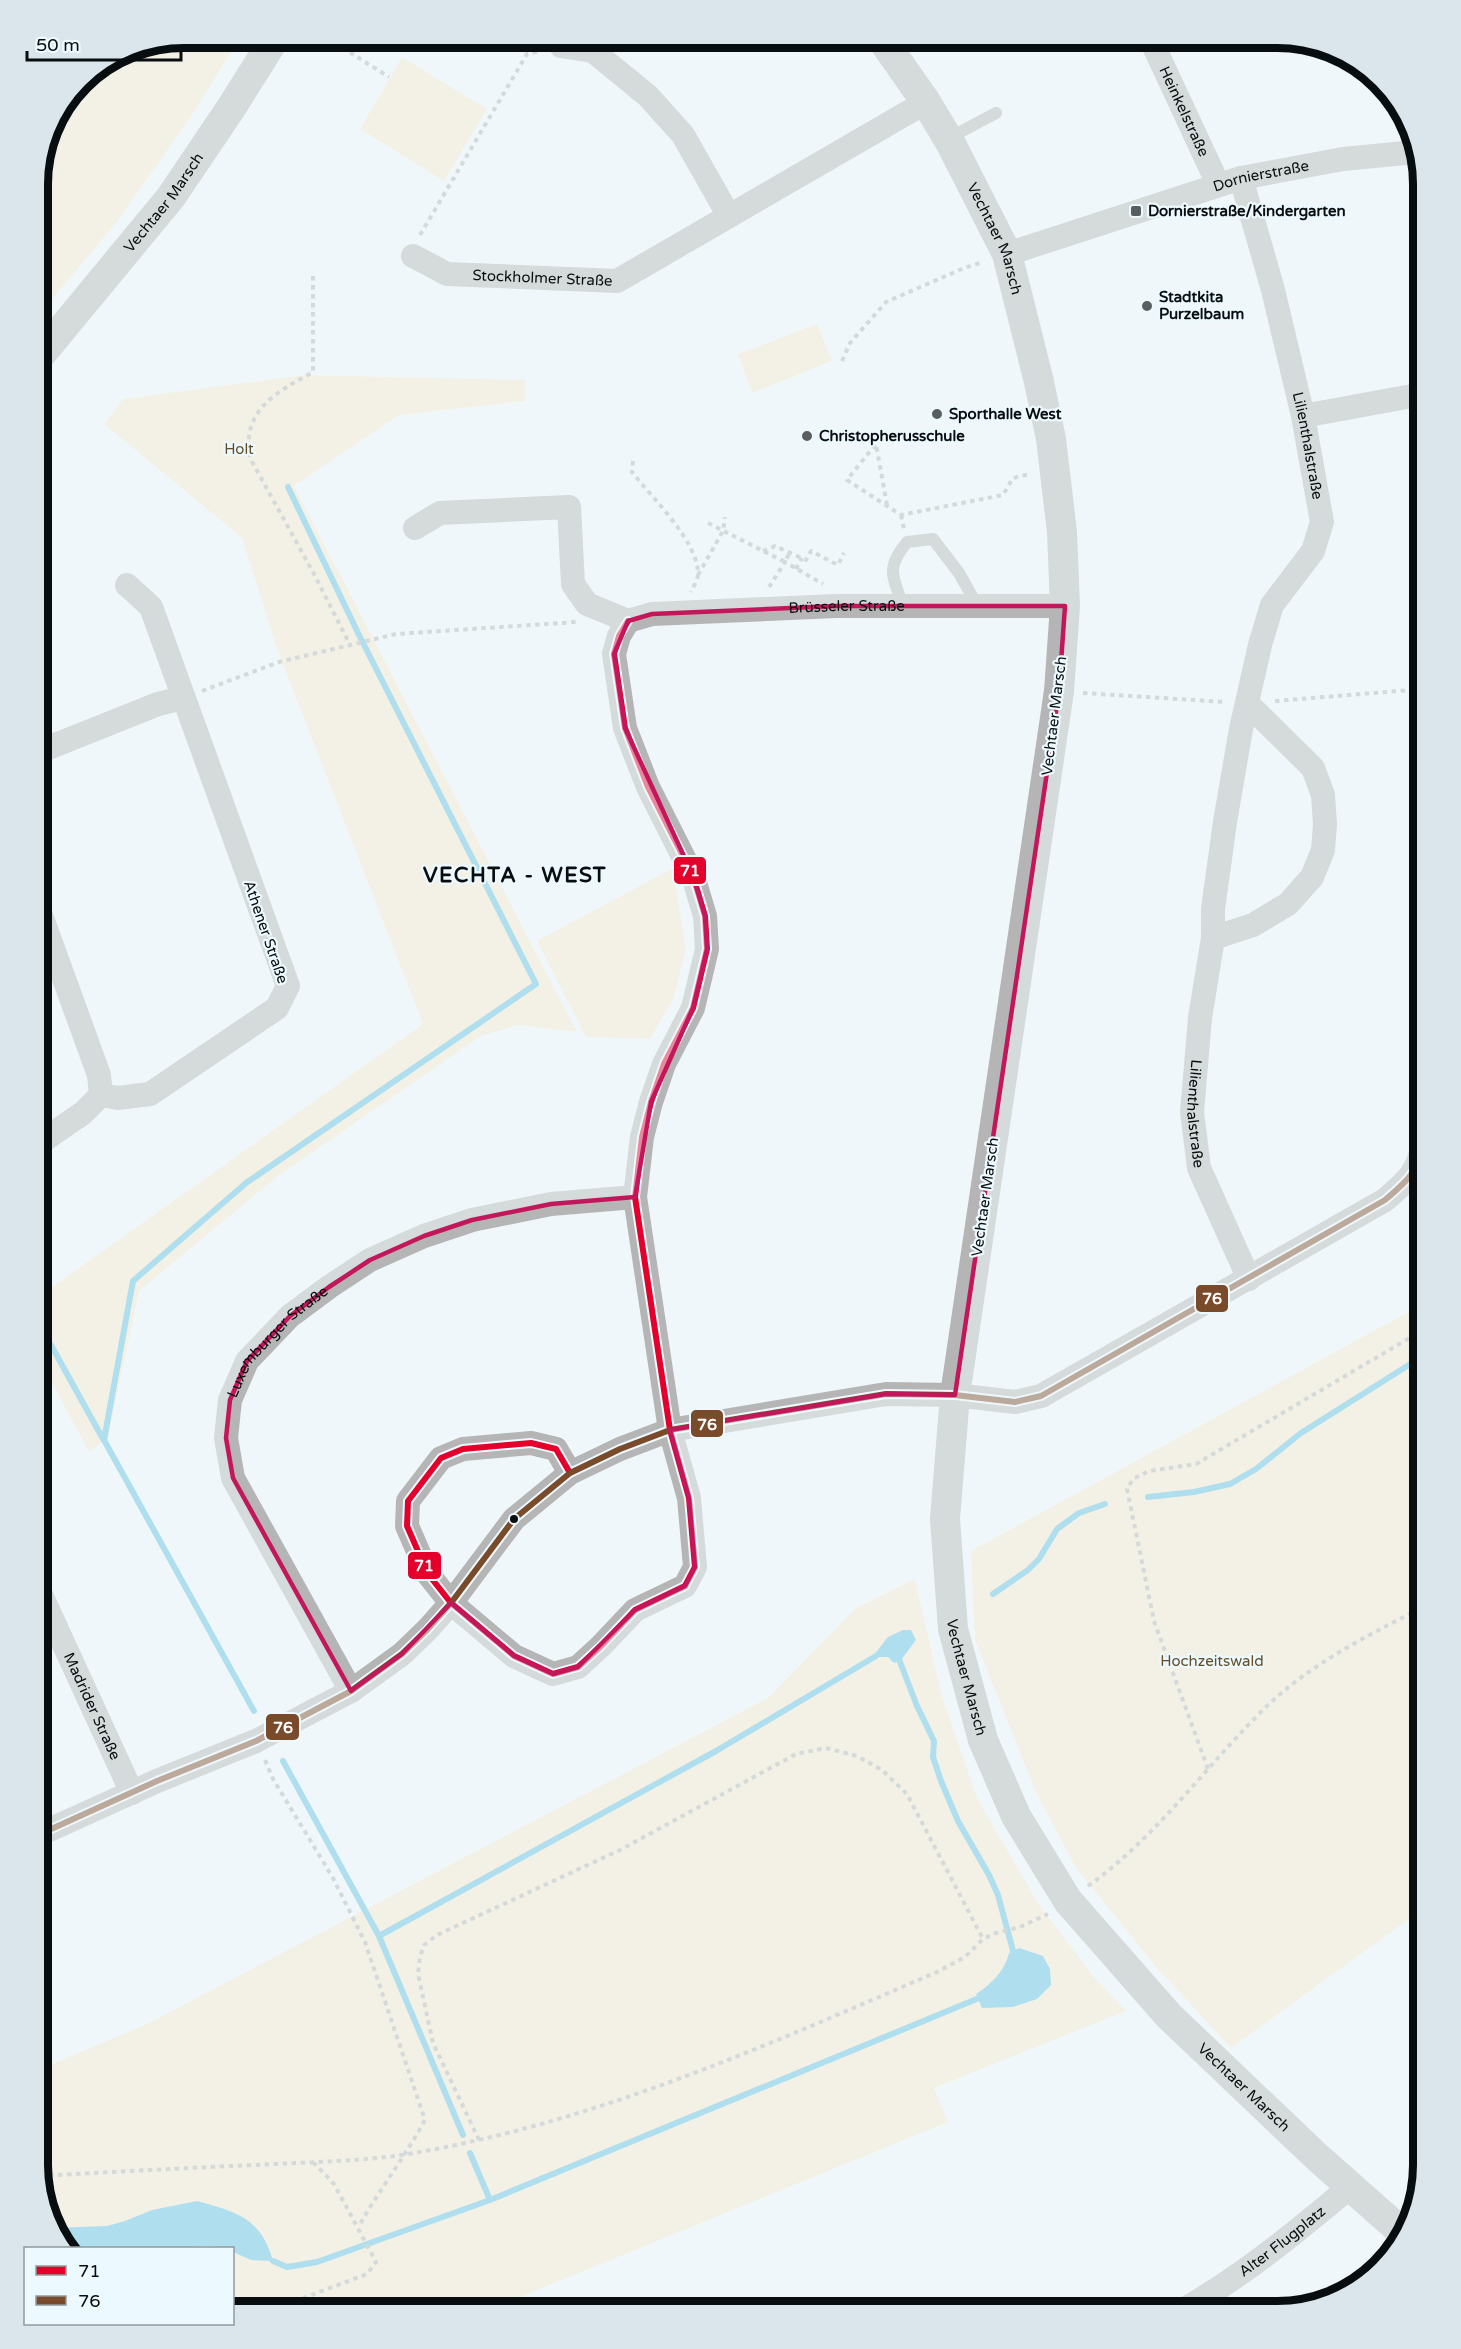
<svg xmlns="http://www.w3.org/2000/svg" width="1461" height="2349" viewBox="0 0 1461 2349" font-family="'Varela Round',sans-serif">
<style>
.green{fill:#f7e9cc}
.water{fill:#61c0df}
.lines{fill:none;stroke-linecap:round;stroke-linejoin:round}
.stream{stroke:#61c0df;stroke-width:6}
.path{stroke:#b2b4b4;stroke-width:4;stroke-dasharray:4.5 4.5;stroke-linecap:butt}
.service{stroke:#b4b5b4;stroke-width:12}
.minor{stroke:#b4b5b4;stroke-width:24}
.tertiary{stroke:#b4b5b4;stroke-width:30}
.bus-1-casing{stroke:#ecf9fe;stroke-width:10}
.bus-2-casing{stroke:#ecf9fe;stroke-width:10}
.bus-1{stroke:#e4002b;stroke-width:6}
.bus-2{stroke:#7a4b2a;stroke-width:6}
.marked{fill:none;stroke:#c2185b;stroke-width:4.5;stroke-linejoin:round}
.poi-dot{fill:#595f61;stroke:#ecf9fe;stroke-width:2}
.bus-dot{fill:#080d0f;stroke:#ecf9fe;stroke-width:2}
.labels{text-anchor:middle;dominant-baseline:central;stroke-width:4.5;stroke-linejoin:round;paint-order:stroke}
.street-label{font-size:15px;fill:#080d0f;stroke:#ecf9fe}
.poi-label{font-size:15px;font-weight:bold;fill:#080d0f;stroke:#ecf9fe;text-anchor:start}
.park-label{font-size:15px;fill:#624e27;stroke:#ecf9fe}
.district-label{font-size:21px;font-weight:bold;letter-spacing:1.5px;fill:#080d0f;stroke:#ecf9fe}
.rim{fill:none;stroke:#080d0f;stroke-width:8}
.line-badge{stroke:#ecf9fe;stroke-width:2}
.badge-label{font-size:16px;text-anchor:middle;font-weight:bold;fill:#fff}
</style>
<rect width="100%" height="100%" fill="#f0f7fa"/>
<!-- green -->
<path class="green" d="M185 38H240L190 118 115 224 38 316V175L49 128 81 80 129 49Z
M402 57 487 109 444 181 360 129Z
M817 324 832 361 752 393 738 354Z
M304 375 525 380V401L399 415 294 486 577 1032 517 1025 481 1036 278 1176 139 1291 108 1438 89 1452 38 1357V1297L423 1024 277 649 242 538 104 424 123 399Z
M673 868 686 950 673 1000 650 1039 586 1037 537 941Z
M1423 1304V1909L1231 2048 1157 1968 1076 1868 1036 1793 975 1640 971 1551Z
M915 1579 941 1693 977 1798 1039 1905 1093 1976 1126 2011 934 2088 948 2122 486 2311H233L232 2248H69L53 2230 38 2165V2070L149 2023 768 1698 855 1609Z"/>
<!-- water -->
<path class="water" d="M903 1630H911L916 1640 901 1660 894 1663 888 1657H878L869 1661 888 1637Z
M1019 1948 1043 1956 1050 1969 1051 1985 1037 1999 1013 2007 982 2008 976 1994C990 1985 1005 1971 1009 1953Z
M197 2201C237 2212 261 2218 273 2261L251 2260 233 2252 232 2248 208 2246 167 2248H69L52 2228 107 2226 125 2221 152 2210Z"/>
<g class="lines">
<!-- stream -->
<path class="stream" d="M51 1345 103 1439
M1148 1497 1194 1492 1230 1484 1256 1469 1301 1433 1423 1356
M993 1594 1028 1570 1039 1559 1057 1529 1079 1513 1105 1504
M897 1654 917 1706 934 1741 933 1757 941 1781 958 1821 989 1875 998 1895 1015 1958
M254 1711 104 1440 133 1281 246 1183 536 984 359 635 288 487
M283 1761 379 1936 463 2135
M379 1936 716 1751 876 1656
M470 2153 490 2200
M273 2261 287 2267 317 2262 490 2200 984 1996"/>
<!-- path -->
<path class="path" d="M327 38 389 77
M420 235 527 54 540 51
M313 276V372C277 392 241 410 250 458L314 574 350 645
M842 361 850 343 886 302 964 268 983 262
M633 461 632 472C652 498 698 541 698 574 698 580 693 587 691 592
M887 505 876 444 847 480 901 515 1003 495 1013 478 1030 474
M901 515 904 529
M708 523 785 562 790 552
M763 551 775 546 806 560 811 551 838 565 844 553
M796 569 802 558
M698 575 723 531 725 517
M769 587 785 562 823 584
M202 691 279 662 396 634 576 622
M1083 693 1226 702
M1275 701 1423 689
M265 1760 273 1779 333 1878 365 1942 425 2120C405 2157 379 2190 359 2226
M1208 1769 1154 1621 1127 1489 1133 1479 1149 1471 1196 1464 1423 1330
M1088 1886C1156 1838 1209 1762 1269 1704 1314 1662 1369 1635 1423 1607
M479 2140 433 2043 418 1974 420 1957 424 1945 437 1935 620 1850 796 1754 826 1748 857 1756 882 1770 907 1794 983 1939
M40 2176C112 2172 183 2168 255 2165 306 2162 358 2162 408 2154 594 2123 765 2046 937 1972L965 1957 983 1939 996 1933 1020 1927 1048 1914
M232 2304 285 2305 367 2274 376 2262 334 2184 314 2163"/>
<!-- service -->
<path class="service" d="M949 138 996 113
M903 606C893 576 885 569 907 542L933 539 959 573 977 605"/>
<!-- minor -->
<g class="minor">
<path id="s1" d="M1150 38 1218 184"/>
<path d="M561 46 593 51 648 96 683 135 729 216"/>
<path id="s2" d="M1241 178 1273 290 1303 416 1322 522 1313 551 1272 605 1260 645 1241 729 1225 822 1213 909V938L1200 1018 1192 1112 1199 1168 1249 1279"/>
<path id="s3" d="M1007 254 1241 178 1343 159 1416 152"/>
<path id="s4" d="M413 256 447 274 617 281 926 102"/>
<path d="M1303 416 1423 394"/>
<path id="s5" d="M415 528 440 513 569 507 573 584 587 604 628 621 652 614 836 606H1065"/>
<path d="M38 752 158 704 183 698"/>
<path d="M1213 938 1253 925 1288 904 1312 877 1323 850 1325 824 1323 795 1313 768 1248 704"/>
<path d="M101 1095 118 1098 150 1094 277 1008 288 986 151 607 127 585"/>
<path d="M38 1144 83 1113 101 1095 99 1075 38 907"/>
<path d="M570 1473 556 1449 531 1443 463 1449 441 1458 408 1501 407 1526 428 1574 451 1603 514 1656 553 1674 578 1667 601 1646 635 1610 685 1586 695 1567 689 1498 670 1430 635 1197 642 1137 651 1102 664 1064 693 1008 707 949 705 916 693 876 648 787 625 728 614 654 619 636 628 621"/>
<path id="s6" d="M38 1588 132 1793"/>
<path id="s7" d="M351 1691 233 1478 226 1438 230 1400 247 1361 290 1316 329 1287 370 1260 424 1236 472 1220 551 1204 635 1197"/>
<path d="M38 1835 157 1781 256 1741 351 1691 402 1654 427 1630 451 1603 514 1519 570 1473 620 1449 670 1430 886 1394 955 1395 1015 1402 1041 1396 1385 1200C1406 1182 1418 1172 1423 1145"/>
<path id="s8" d="M1181 2311C1242 2277 1296 2232 1350 2187"/>
</g>
<!-- tertiary -->
<g class="tertiary">
<path id="s9" d="M881 38 926 102 950 142 1007 254 1039 382 1051 439 1062 532 1065 606 1059 691 955 1395 945 1519 953 1629 983 1740 1016 1816 1068 1901 1169 2016 1316 2156 1403 2233"/>
<path id="s10" d="M38 358 171 197 231 108 275 38"/>
</g>
<!-- bus-1 casing -->
<g class="bus-1-casing">
<path id="bus-1" d="M570 1473 556 1449 531 1443 463 1449 441 1458 408 1501 407 1526 428 1574 451 1603 514 1656 553 1674 578 1667 601 1646 635 1610 685 1586 695 1567 689 1498 670 1430 635 1197 642 1137 651 1102 664 1064 693 1008 707 949 705 916 693 876 648 787 625 728 614 654 619 636 628 621"/>
</g>
<!-- bus-2 casing -->
<g class="bus-2-casing">
<path id="bus-2" d="M38 1835 157 1781 256 1741 351 1691 402 1654 427 1630 451 1603 514 1519 570 1473 620 1449 670 1430 886 1394 955 1395 1015 1402 1041 1396 1385 1200C1406 1182 1418 1172 1423 1145"/>
</g>
<!-- bus-1 -->
<use href="#bus-1" class="bus-1"/>
<!-- bus-2 -->
<use href="#bus-2" class="bus-2"/>
</g>
<!-- marked area -->
<path d="M0 0H1461V2349H0ZM836 606H1065L1059 691 955 1395 886 1394 670 1430 689 1498 695 1567 685 1586 635 1610 578 1667 553 1674 514 1656 451 1603 402 1654 351 1691 233 1478 226 1438 230 1400 247 1361 290 1316 329 1287 370 1260 424 1236 472 1220 551 1204 635 1197 651 1102 693 1008 707 949 705 916 693 876 625 728 614 654 628 621 652 614Z" fill="#f0f7fa" fill-opacity=".55" fill-rule="evenodd"/>
<path class="marked" d="M836 606H1065L1059 691 955 1395 886 1394 670 1430 689 1498 695 1567 685 1586 635 1610 578 1667 553 1674 514 1656 451 1603 402 1654 351 1691 233 1478 226 1438 230 1400 247 1361 290 1316 329 1287 370 1260 424 1236 472 1220 551 1204 635 1197 651 1102 693 1008 707 949 705 916 693 876 625 728 614 654 628 621 652 614Z"/>
<!-- markers -->
<g class="poi-dot">
<rect x="1130" y="205" width="12" height="12" rx="3"/>
<circle cx="1147" cy="306" r="6"/>
<circle cx="937" cy="414" r="6"/>
<circle cx="807" cy="436" r="6"/>
</g>
<circle class="bus-dot" cx="514" cy="1519" r="5"/>
<g class="labels">
<!-- street labels -->
<g class="street-label">
<text stroke="none"><textPath href="#s1" startOffset="81">Heinkelstraße</textPath></text>
<text stroke="none"><textPath href="#s3" startOffset="266">Dornierstraße</textPath></text>
<text stroke="none"><textPath href="#s10" startOffset="200">Vechtaer Marsch</textPath></text>
<text stroke="none"><textPath href="#s9" startOffset="232">Vechtaer Marsch</textPath></text>
<text stroke="none"><textPath href="#s4" startOffset="134">Stockholmer Straße</textPath></text>
<text stroke="none"><textPath href="#s2" startOffset="276">Lilienthalstraße</textPath></text>
<text stroke="none"><textPath href="#s5" startOffset="524">Brüsseler Straße</textPath></text>
<text transform="translate(1054 716) rotate(-83)">Vechtaer Marsch</text>
<text transform="translate(266 932) rotate(71)">Athener Straße</text>
<text stroke="none"><textPath href="#s2" startOffset="968">Lilienthalstraße</textPath></text>
<text transform="translate(985 1197) rotate(-82)">Vechtaer Marsch</text>
<text stroke="none"><textPath href="#s7" startOffset="399">Luxemburger Straße</textPath></text>
<text stroke="none"><textPath href="#s9" startOffset="1690">Vechtaer Marsch</textPath></text>
<text stroke="none"><textPath href="#s6" startOffset="130">Madrider Straße</textPath></text>
<text stroke="none"><textPath href="#s9" startOffset="2194">Vechtaer Marsch</textPath></text>
<text stroke="none"><textPath href="#s8" startOffset="123">Alter Flugplatz</textPath></text>
</g>
<!-- poi labels -->
<g class="poi-label">
<text x="1148" y="211">Dornierstraße/Kindergarten</text>
<text x="1159" y="297">Stadtkita<tspan x="1159" dy="17">Purzelbaum</tspan></text>
<text x="949" y="414">Sporthalle West</text>
<text x="819" y="436">Christopherusschule</text>
</g>
<!-- park labels -->
<g class="park-label">
<text x="239" y="449">Holt</text>
<text x="1212" y="1661">Hochzeitswald</text>
</g>
<!-- district labels -->
<g class="district-label">
<text x="515" y="875">VECHTA - WEST</text>
</g>
</g>
<!-- crop -->
<path d="M0 0H1461V2349H0ZM184 48H1277A136 136 0 0 1 1413 184V2165A136 136 0 0 1 1277 2301H184A136 136 0 0 1 48 2165V184A136 136 0 0 1 184 48Z" fill="#dae6eb" fill-rule="evenodd"/>
<path class="rim" d="M184 48H1277A136 136 0 0 1 1413 184V2165A136 136 0 0 1 1277 2301H184A136 136 0 0 1 48 2165V184A136 136 0 0 1 184 48Z"/>
<g class="line-badge">
<rect x="673" y="856" width="34" height="29" rx="6" fill="#e4002b"/>
<rect x="1195" y="1284" width="34" height="29" rx="6" fill="#7a4b2a"/>
<rect x="690" y="1409" width="34" height="29" rx="6" fill="#7a4b2a"/>
<rect x="407" y="1551" width="35" height="29" rx="6" fill="#e4002b"/>
<rect x="265" y="1713" width="35" height="28" rx="6" fill="#7a4b2a"/>
</g>
<g class="badge-label">
<text x="690" y="876">71</text>
<text x="1212" y="1304">76</text>
<text x="707" y="1430">76</text>
<text x="424" y="1571">71</text>
<text x="283" y="1733">76</text>
</g>
<!-- legend -->
<rect x="24" y="2247" width="210" height="78" fill="#ecf9fe" stroke="#919b9e" stroke-width="1.5"/>
<rect x="36" y="2266" width="30" height="9" fill="#e4002b" stroke="#919b9e" stroke-width="1.5"/>
<text x="78" y="2277" font-size="18" fill="#080d0f">71</text>
<rect x="36" y="2296" width="30" height="9" fill="#7a4b2a" stroke="#919b9e" stroke-width="1.5"/>
<text x="78" y="2307" font-size="18" fill="#080d0f">76</text>
<!-- scale -->
<path d="M27 51v9h154v-9" fill="none" stroke="#080d0f" stroke-width="3"/>
<text x="36" y="51" font-size="18" fill="#080d0f" stroke="#ecf9fe" stroke-width="4.5" paint-order="stroke">50 m</text>
</svg>
